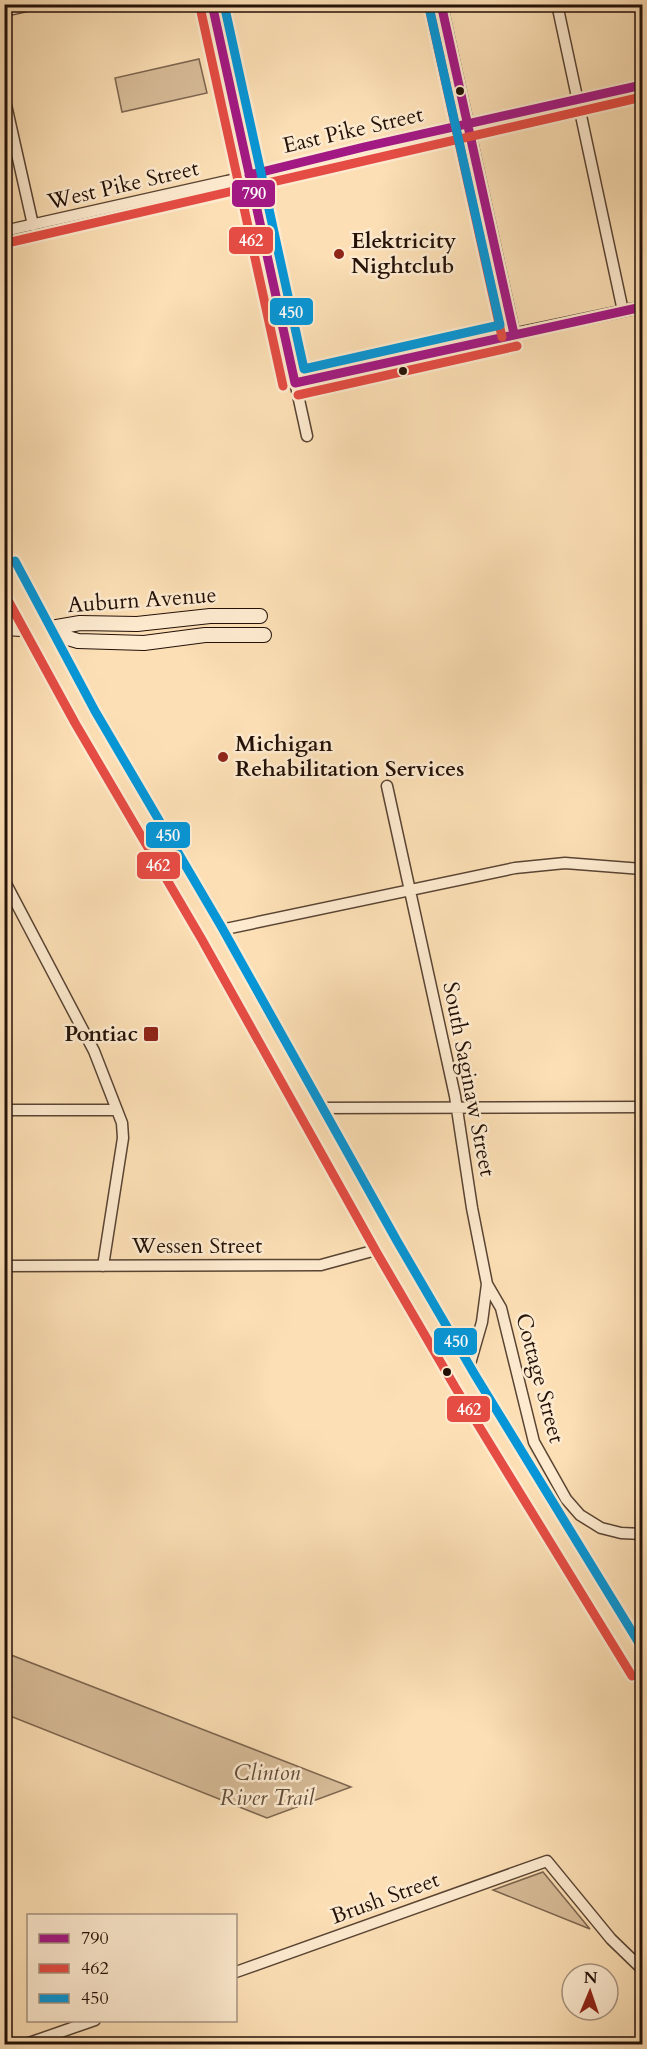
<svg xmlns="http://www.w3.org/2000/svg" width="647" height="2049" viewBox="0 0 647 2049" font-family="Cardo,serif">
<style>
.green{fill:#d7bc98;stroke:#7d6650;stroke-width:1.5}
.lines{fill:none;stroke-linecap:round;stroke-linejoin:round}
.minor-casing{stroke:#594433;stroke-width:13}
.tertiary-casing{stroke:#594433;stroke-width:14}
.secondary-casing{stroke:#231108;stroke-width:16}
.primary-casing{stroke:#231108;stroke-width:19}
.minor{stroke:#fdeacf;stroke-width:10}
.tertiary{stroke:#fdeacf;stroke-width:12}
.secondary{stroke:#fdeacf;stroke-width:14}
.primary{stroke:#fcdfb5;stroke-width:16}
.bus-1-casing{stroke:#fdeacf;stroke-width:14}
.bus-2-casing{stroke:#fdeacf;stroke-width:14}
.bus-3-casing{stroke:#fdeacf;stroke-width:14}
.bus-1{stroke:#a31984;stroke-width:9}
.bus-2{stroke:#e54c44;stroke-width:9}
.bus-3{stroke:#0696d7;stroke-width:9}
.bus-dot{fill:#231108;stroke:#fdeacf;stroke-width:2}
.poi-dot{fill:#8f2418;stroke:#fdeacf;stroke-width:2}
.labels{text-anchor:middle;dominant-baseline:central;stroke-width:5;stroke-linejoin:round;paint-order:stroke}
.street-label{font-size:22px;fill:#231108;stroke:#fdeacf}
.poi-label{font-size:22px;font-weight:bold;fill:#231108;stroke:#fdeacf;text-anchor:start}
.park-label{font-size:22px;font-style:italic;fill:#624d3a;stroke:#fdeacf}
.line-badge{stroke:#fdeacf;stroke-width:2}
.badge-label{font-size:16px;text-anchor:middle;font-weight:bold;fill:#fff}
</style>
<rect width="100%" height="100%" fill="#fcdfb5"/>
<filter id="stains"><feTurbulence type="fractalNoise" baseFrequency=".00333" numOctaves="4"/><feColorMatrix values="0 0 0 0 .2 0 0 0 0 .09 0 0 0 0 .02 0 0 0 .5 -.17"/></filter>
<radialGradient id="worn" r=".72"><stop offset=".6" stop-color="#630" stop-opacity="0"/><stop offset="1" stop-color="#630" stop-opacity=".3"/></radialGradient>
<!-- green -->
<path class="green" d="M199 59 207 93 122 112 115 78Z
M5 1652 6 1653 351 1787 267 1818 5 1714Z
M543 1872 585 1923 590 1929 493 1890Z"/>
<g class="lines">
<!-- minor casing -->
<g class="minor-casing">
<path id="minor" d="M212 4 307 436
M557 4 623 311
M4 11 35 4
M4 96 33 225
M4 231 227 181 364 147 642 85
M295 383 514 334
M387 786 455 1096 472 1208 487 1284 482 1322 465 1381
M4 880 94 1051 122 1123 123 1138 103 1266
M211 932 515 868 565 863 642 869
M309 1108 642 1107
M4 1110H117
M4 1266 321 1265 387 1247
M487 1284 501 1308 534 1442 566 1499 580 1515 601 1528 621 1533 642 1534
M236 1972 547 1861 611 1939 642 1969
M26 2044 95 2020"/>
</g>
<!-- tertiary casing -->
<g class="tertiary-casing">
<path id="tertiary" d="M441 4 514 334 642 307"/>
</g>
<!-- secondary casing -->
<g class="secondary-casing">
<path id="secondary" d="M4 628 39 630 80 623 137 624 210 616H260
M44 631 78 641 144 643 205 635H264"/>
</g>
<!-- primary casing -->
<g class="primary-casing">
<path id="primary" d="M4 567 85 717 211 932 387 1247 465 1381 642 1670"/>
</g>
<!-- minor -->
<use href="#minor" class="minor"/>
<!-- tertiary -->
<use href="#tertiary" class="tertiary"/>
<!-- secondary -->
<use href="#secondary" class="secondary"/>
<!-- primary -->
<use href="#primary" class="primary"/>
<!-- bus-1 casing -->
<g class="bus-1-casing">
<path id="bus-1" d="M212 4 295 383
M441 4 514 334
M249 175 364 147 642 85
M295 383 642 307"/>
</g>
<!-- bus-2 casing -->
<g class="bus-2-casing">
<path id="bus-2" d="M200 7 283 386
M429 7 502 337
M7 243C219 195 430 145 642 97
M298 395 517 346
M4 593 75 723 201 938 377 1253 455 1387 632 1676"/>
</g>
<!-- bus-3 casing -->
<g class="bus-3-casing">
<path id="bus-3" d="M224 4 304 369 500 325 429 7
M15 561 95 711 221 926 397 1241 475 1375 642 1648"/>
</g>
<!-- bus-1 -->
<use href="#bus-1" class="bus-1"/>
<!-- bus-2 -->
<use href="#bus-2" class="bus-2"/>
<!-- bus-3 -->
<use href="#bus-3" class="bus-3"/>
</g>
<!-- markers -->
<g class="bus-dot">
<circle cx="460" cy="91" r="5"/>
<circle cx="403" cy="371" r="5"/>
<circle cx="447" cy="1372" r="5"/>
</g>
<g class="poi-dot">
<circle cx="339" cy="254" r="6"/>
<circle cx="223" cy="757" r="6"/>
<rect x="143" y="1026" width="16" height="16" rx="3"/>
</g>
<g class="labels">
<!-- street labels -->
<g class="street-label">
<text transform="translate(353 130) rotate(-13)">East Pike Street</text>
<text transform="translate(123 185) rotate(-13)">West Pike Street</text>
<text transform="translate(142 600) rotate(-4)">Auburn Avenue</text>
<text transform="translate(469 1079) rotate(79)">South Saginaw Street</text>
<text x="197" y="1246">Wessen Street</text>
<text transform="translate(540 1378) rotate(75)">Cottage Street</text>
<text transform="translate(385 1898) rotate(-20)">Brush Street</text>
</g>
<!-- poi labels -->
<g class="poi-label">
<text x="351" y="241">Elektricity<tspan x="351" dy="25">Nightclub</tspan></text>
<text x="235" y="744">Michigan<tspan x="235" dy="25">Rehabilitation Services</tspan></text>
<text x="138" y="1034" text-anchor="end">Pontiac</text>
</g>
<!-- park labels -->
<g class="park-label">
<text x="267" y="1773">Clinton<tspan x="267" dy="25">River Trail</tspan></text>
</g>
</g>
<g class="line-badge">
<rect x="231" y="179" width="45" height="29" rx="6" fill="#a31984"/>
<rect x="228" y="226" width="46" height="29" rx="6" fill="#e54c44"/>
<rect x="269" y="297" width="45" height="29" rx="6" fill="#0696d7"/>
<rect x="145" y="821" width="46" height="28" rx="6" fill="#0696d7"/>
<rect x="136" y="851" width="45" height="29" rx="6" fill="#e54c44"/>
<rect x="433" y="1327" width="45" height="29" rx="6" fill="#0696d7"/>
<rect x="446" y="1395" width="45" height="28" rx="6" fill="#e54c44"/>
</g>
<g class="badge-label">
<text x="254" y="199">790</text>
<text x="251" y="246">462</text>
<text x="291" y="318">450</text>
<text x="168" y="841">450</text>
<text x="158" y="871">462</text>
<text x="456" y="1347">450</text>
<text x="469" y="1415">462</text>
</g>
<!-- margin -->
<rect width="647" height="2049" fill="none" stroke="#fcdfb5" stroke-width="24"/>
<rect x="6" y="6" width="635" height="2037" fill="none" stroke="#231108" stroke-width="3"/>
<rect x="12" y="12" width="623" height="2025" fill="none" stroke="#231108" stroke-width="1.5"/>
<!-- legend -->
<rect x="27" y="1914" width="210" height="108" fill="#fdeacf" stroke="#a6937f" stroke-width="1.5"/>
<rect x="39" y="1934" width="30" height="9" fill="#a31984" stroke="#a6937f" stroke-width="1.5"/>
<text x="81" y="1944" font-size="18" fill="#231108">790</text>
<rect x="39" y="1964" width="30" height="9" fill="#e54c44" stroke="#a6937f" stroke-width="1.5"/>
<text x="81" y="1974" font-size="18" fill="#231108">462</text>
<rect x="39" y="1994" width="30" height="9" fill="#0696d7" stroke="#a6937f" stroke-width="1.5"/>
<text x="81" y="2004" font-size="18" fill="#231108">450</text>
<!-- north arrow -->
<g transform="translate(590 1992) rotate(2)"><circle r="28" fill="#fdeacf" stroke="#a6937f" stroke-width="1.5"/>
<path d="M0-4.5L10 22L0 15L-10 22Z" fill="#8f2418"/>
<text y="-9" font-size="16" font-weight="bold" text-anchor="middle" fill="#231108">N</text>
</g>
<rect width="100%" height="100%" filter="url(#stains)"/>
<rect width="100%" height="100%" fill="url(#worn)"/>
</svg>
